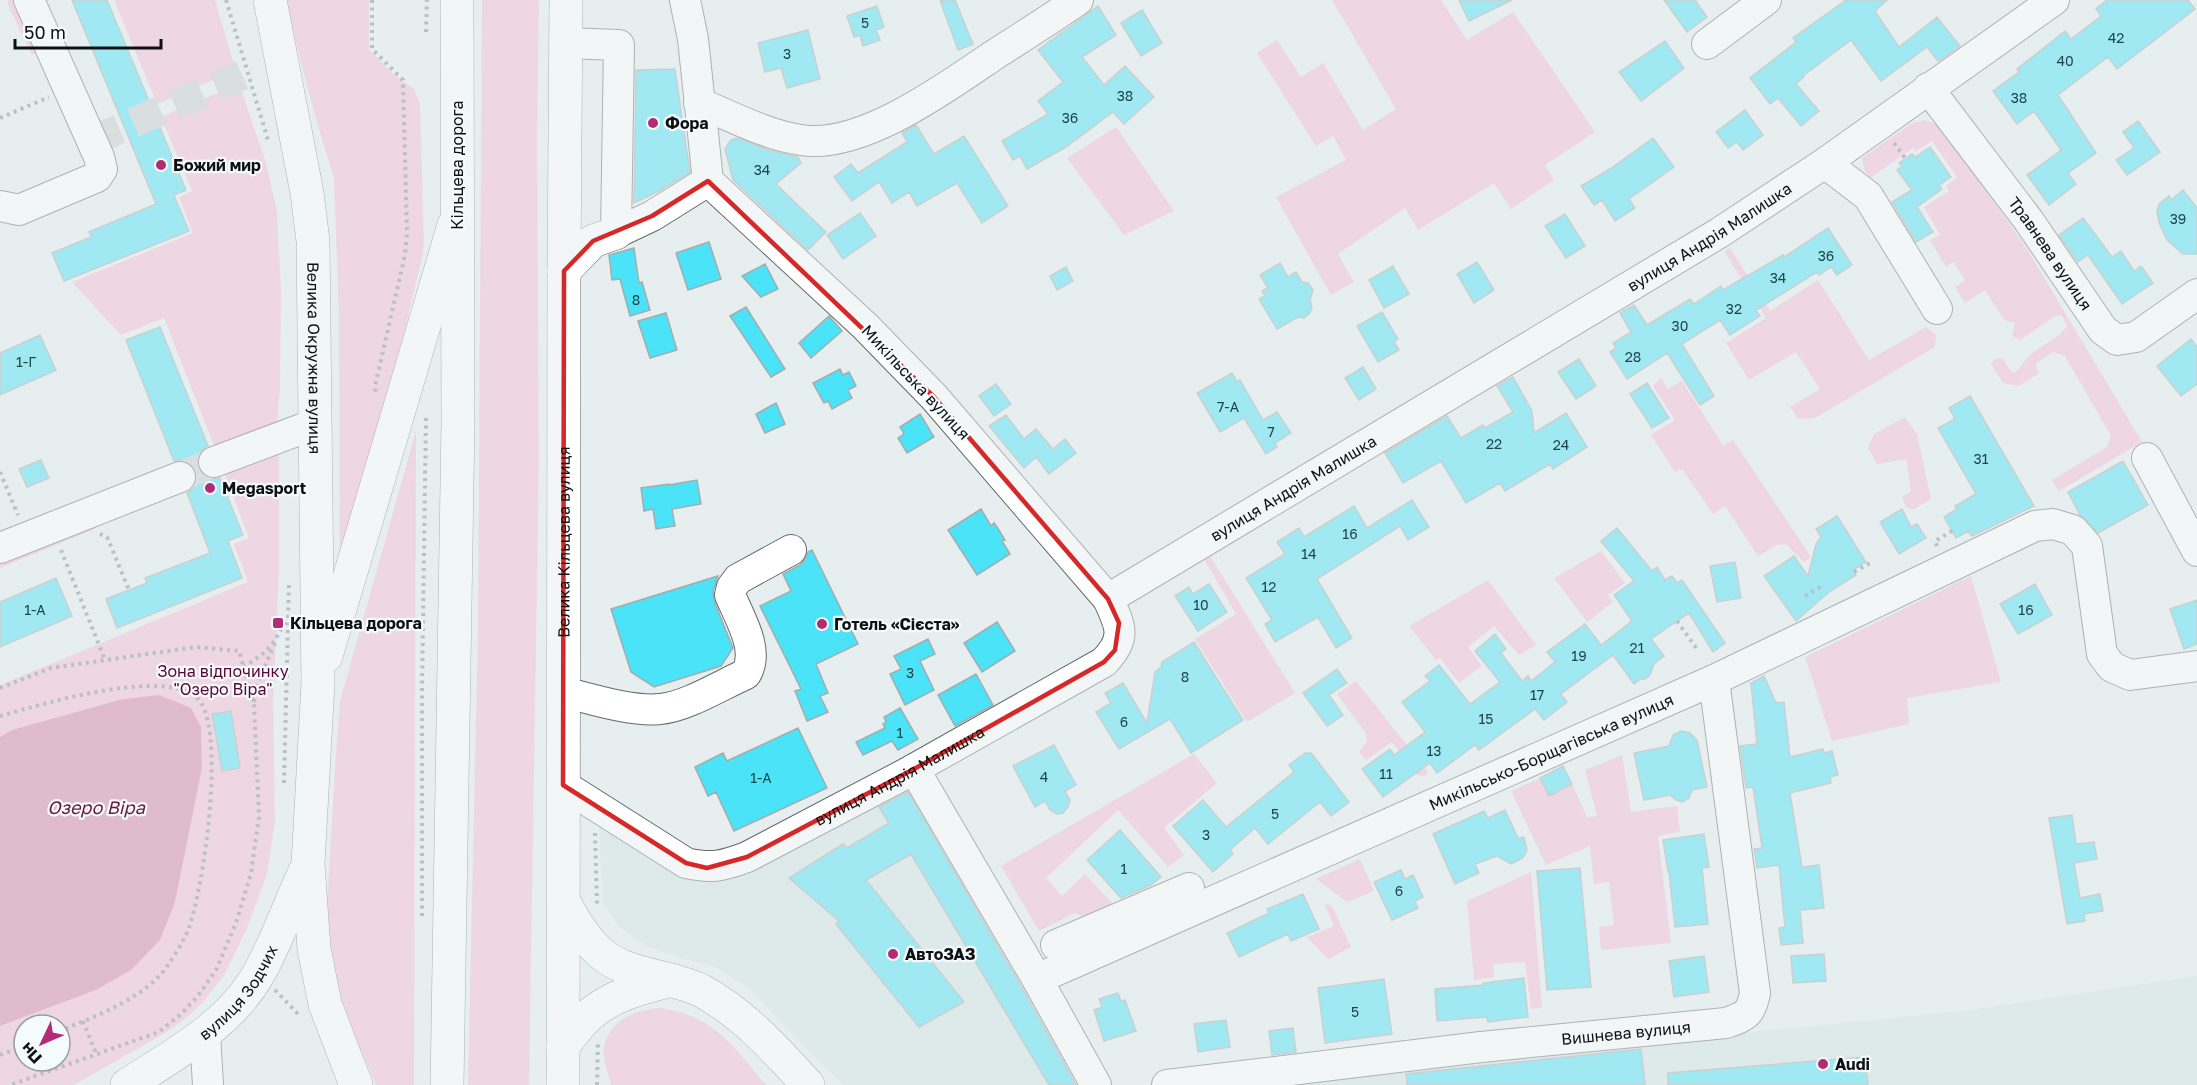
<svg xmlns="http://www.w3.org/2000/svg" width="2197" height="1085" viewBox="0 0 2197 1085" font-family="'Golos Text',sans-serif">
<style>
.built{fill:#d2e2e5}
.green{fill:#f6b8d3;fill-rule:evenodd}
.water{fill:#d87aa6}
.building{fill:#4ae3f7;stroke:#a6acad;stroke-width:1.5}
.lines{fill:none;stroke-linecap:round;stroke-linejoin:round}
.minor-tunnel{stroke:#c7cdce;stroke-width:30;stroke-dasharray:30 15;stroke-linecap:butt}
.minor-casing{stroke:#646a6b;stroke-width:32}
.major-casing{stroke:#646a6b;stroke-width:34}
.highway-casing{stroke:#646a6b;stroke-width:34}
.path{stroke:#848989;stroke-width:4;stroke-dasharray:3 4.5;stroke-linecap:butt}
.minor{stroke:#fff;stroke-width:30}
.major{stroke:#fff;stroke-width:33}
.highway{stroke:#fff;stroke-width:33}
.marked{fill:none;stroke:#d62828;stroke-width:4.5;stroke-linejoin:round}
.poi-dot{fill:#b02d75;stroke:#f4fbfc;stroke-width:2}
.labels{text-anchor:middle;dominant-baseline:central;stroke-width:4.5;stroke-linejoin:round;paint-order:stroke}
.number-label{font-size:14px;fill:#1e464a}
.poi-label{font-size:16px;font-weight:bold;fill:#0f1111;stroke:#f4fbfc;text-anchor:start}
.street-label{font-size:16px;fill:#0f1111;stroke:#f4fbfc}
.park-label{font-size:16px;fill:#5a0338;stroke:#f4fbfc}
.water-label{font-size:18px;font-style:italic;fill:#6a1645;stroke:#f4fbfc}
</style>
<rect width="100%" height="100%" fill="#e7eeef"/>
<!-- built -->
<path class="built" d="M913 779 1090 1085H843L747 987 713 966 680 958 644 945 617 925 603 902 598 811 688 873Z
M2197 976V1085H1247L1658 1041 1963 1011Z"/>
<!-- green -->
<path class="green" d="M8 0H50L28 9 45 49 32 55 8 5Z
M114 0H215L235 68 231 72 157 104Z
M285 0H369V49L394 75 414 89 420 104 424 243 422 258 382 424 340 577 339 319 334 178 315 116Z
M482 0H539L537 142 539 458 529 1085H468L478 626Z
M1332 0H1441L1467 40 1513 12 1595 132 1545 165 1554 180 1511 209 1494 183 1418 230 1405 208 1338 254 1354 282 1331 295 1276 197 1346 160 1333 136 1316 146 1257 53 1277 40 1301 77 1323 63 1363 130 1396 109Z
M236 85 241 89 266 163 277 211 281 290 280 389 277 423 217 453 164 318 121 335 72 282 193 233 179 197 192 191 161 117Z
M1926 120 1939 126 2024 244 2142 442 2059 491 2052 480 2107 447 2111 436 2065 356 2053 352 2035 364 2039 373 2019 386 2003 383 1991 364 1995 359 2002 358 2012 373C2025 367 2020 364 2029 356 2041 345 2058 339 2067 326L2062 316H2055L2020 340 2012 336 2015 323 2004 320 1985 290 1965 303 1955 287 1965 280 1953 262 1946 267 1930 240 1940 235 1924 207 1949 191 1946 186 1957 177 1932 141 1916 151 1913 148 1870 178 1864 169 1862 158 1912 123Z
M1116 127 1174 211 1124 235 1067 158Z
M1730 248 1770 311 1818 280 1869 360 1926 327 1936 335 1935 347 1815 418 1798 419 1790 407 1820 389 1796 352 1749 380 1726 343 1766 318 1724 251Z
M1661 378 1668 389 1682 381 1723 445 1733 440 1811 557 1804 562 1786 544 1777 545 1758 556 1725 506 1713 514 1682 469 1675 472 1651 435 1675 420 1653 386Z
M1905 417 1917 434 1931 499 1914 509 1906 507 1902 497 1911 491 1906 459 1877 464 1868 447 1874 434Z
M416 431 414 1085H376L340 1003 331 952 327 905 336 753 340 701Z
M279 451V571L273 699 275 820 267 874 247 928 225 974 204 1001 186 1018 165 1033 74 1085H0V1026L96 990 175 902 202 768 201 727 119 700 12 730 0 737V685L248 582 234 544 249 538 222 467ZM24 1025H60V1061H24Z
M97 524 95 529 0 568V559Z
M1601 551 1625 583 1608 595 1613 602 1587 622 1554 578Z
M1210 556 1295 693 1247 722 1195 639 1236 614 1204 559Z
M1971 576 2001 682 1907 698 1909 724 1832 741 1805 657Z
M1488 580 1536 645 1519 655 1494 626 1468 647 1482 666 1459 683 1440 658 1436 660 1409 626Z
M1356 681 1428 772 1424 776 1417 775 1392 742 1366 760 1359 752 1367 741 1365 732 1337 694Z
M1194 754 1217 783 1164 828 1184 855 1168 867 1118 810 1046 878 1062 896 1085 874 1116 907 1090 920 1075 913 1039 931 1001 866Z
M1622 755 1631 812 1677 806 1680 832 1658 836 1671 943 1601 950 1599 927 1614 925 1609 882 1594 884 1590 846 1546 865 1511 791 1540 778 1549 796 1572 784 1587 817 1597 816 1585 770Z
M1360 859 1374 891 1347 902 1316 879Z
M1531 872 1542 1008 1531 1009 1525 962 1493 964 1494 977 1474 980 1467 901Z
M1327 904 1333 908 1351 947 1328 959 1307 937 1334 926 1325 905Z
M658 1008C713 1014 733 1046 766 1085H611C609 1074 602 1058 604 1047 610 1020 633 1011 658 1008Z"/>
<!-- water -->
<path class="water" d="M159 695 191 708 201 727 202 768 175 902 160 940 131 970 96 990 0 1026V737L12 730 119 700Z"/>
<!-- building -->
<path class="building" d="M72 0H107L186 190 174 195 189 231 64 281 52 253 91 237 89 232 156 204Z
M940 0H955L973 44 958 50Z
M1459 0H1512L1469 21Z
M1664 0H1695L1707 17 1687 32Z
M1846 0H1887L1875 11 1899 47 1937 17 1960 46 1938 61 1927 47 1881 81 1851 40 1803 76 1804 77 1796 84 1819 111 1801 126 1778 98 1770 104 1750 78 1796 42 1793 38Z
M2107 0H2188L2195 9 2117 69 2108 57 2058 95 2096 153 2068 173 2076 184 2049 205 2027 175 2061 150 2034 111 2017 124 1993 91 2019 72 2017 69 2065 31 2071 39 2101 16 2096 9Z
M877 6 884 27 876 30 880 40 863 46 860 35 854 37 847 16Z
M1098 6 1116 35 1082 57 1104 85 1125 66 1154 97 1124 124 1113 112 1066 147 1027 169 1020 156 1013 160 1002 141 1048 114 1038 101 1063 82 1038 50Z
M1142 10 1162 43 1141 56 1121 23Z
M808 30 820 79 787 88 781 68 765 72 758 43Z
M1665 41 1684 68 1641 101 1619 72Z
M675 69 690 172 659 191 634 203 636 70Z
M1745 110 1763 135 1743 150 1737 142 1728 148 1716 132Z
M2138 121 2160 152 2127 175 2116 160 2134 148 2123 132Z
M916 125 934 154 964 136 1008 206 982 223 957 183 917 206 909 192 892 203 879 182 852 201 834 177 851 164 858 173 907 142 902 133Z
M737 138 769 150 798 157 801 163 776 184 826 232 808 250 733 180 725 149 731 140Z
M1653 138 1674 167 1629 199 1635 208 1615 221 1602 200 1594 205 1581 186 1610 169Z
M1930 147 1951 177 1939 185 1942 189 1917 207 1933 232 1916 242 1892 202 1912 190 1897 170 1902 166 1899 163 1912 154 1915 157Z
M2183 190 2197 208V254H2183L2167 240 2159 223 2157 212 2159 204 2169 196 2171 200Z
M860 213 876 236 843 259 827 235Z
M1565 214 1585 246 1566 258 1545 226Z
M2083 218 2112 257 2121 251 2134 271 2141 266 2153 283 2122 304 2088 255 2078 262 2059 235Z
M1828 228 1852 265 1837 275 1831 267 1819 275 1817 272 1756 310 1760 316 1730 335 1720 320 1682 344 1714 396 1700 405 1667 353 1627 379 1610 352 1616 348 1613 343 1631 332 1620 313 1634 305 1647 325 1690 299 1694 304 1721 286 1723 290 1783 255 1784 257Z
M709 242 721 279 688 290 676 253Z
M634 248 639 283 642 282 650 310 630 316 620 279 612 280 609 255Z
M1477 262 1494 290 1474 303 1457 274Z
M1280 263 1288 277 1296 272 1302 282 1308 283 1313 290 1310 300 1312 308 1309 314 1304 318 1298 317 1277 329 1259 299 1265 296 1262 291 1268 288 1260 275Z
M765 264 778 289 761 297 742 276Z
M1393 266 1409 294 1384 308 1369 280Z
M1066 267 1073 281 1057 290 1050 276Z
M746 307 785 369 771 377 730 316Z
M1382 312 1398 339 1394 342 1399 350 1378 362 1357 326Z
M666 313 677 350 650 358 638 321Z
M829 316 842 331 811 358 799 343Z
M160 327 208 446 201 451 197 459 198 469 204 476 211 479 220 478 243 535 228 541 242 578 117 628 106 599 147 583 145 578 210 553 187 493 193 488 197 480 196 470 191 464 183 460 174 461 126 340Z
M40 335 56 370 0 395V353Z
M2191 339 2197 347V384L2181 396 2157 366Z
M1579 359 1596 386 1576 399 1558 372Z
M1363 367 1376 389 1359 400 1345 378Z
M840 369 843 375 849 372 856 386 848 390 852 398 832 409 828 401 824 403 813 383Z
M1232 373 1237 382 1240 380 1263 420 1277 412 1291 433 1275 443 1277 447 1266 454 1244 418 1220 432 1197 393Z
M1513 377 1532 411 1534 433 1566 413 1587 447 1553 469 1550 464 1505 491 1500 483 1466 503 1441 461 1403 483 1385 453 1447 416 1461 438 1483 425 1485 428 1513 412 1497 386Z
M1647 383 1669 418 1652 428 1630 394Z
M996 384 1011 404 994 416 979 396Z
M1970 396 2034 506 1972 536 1968 531 1956 538 1944 517 1957 509 1955 506 1976 494 1938 428 1955 419 1949 408Z
M776 403 785 424 765 433 756 414Z
M920 414 934 437 907 453 898 438 904 434 900 427Z
M1006 415 1024 439 1036 429 1053 449 1065 439 1076 453 1049 474 1036 457 1024 468 989 426Z
M41 460 49 478 27 487 19 469Z
M2123 461 2148 505 2098 533 2080 515 2068 492Z
M697 480 701 504 672 509 675 526 656 529 653 509 644 511 641 488 669 484V485Z
M1412 500 1429 527 1408 540 1400 526 1317 579 1352 638 1336 648 1318 617 1275 642 1265 624 1272 620 1246 578 1285 554 1277 542 1299 528 1304 537 1354 506 1367 528Z
M981 509 991 526 994 523 997 527 1005 540 1002 541 1010 554 977 575 948 530Z
M1902 509 1911 527 1917 524 1926 538 1899 554 1880 522Z
M1837 516 1866 562 1853 570 1856 575 1829 592 1796 621 1764 576 1794 556 1808 576 1816 544 1821 537 1816 529Z
M1617 528 1652 571 1657 567 1665 580 1672 576 1677 583 1682 580 1725 643 1713 652 1689 613 1651 639 1664 656 1654 664 1650 675 1645 679H1641L1634 684 1613 655 1561 694 1567 702 1544 720 1535 709 1479 750 1475 745 1437 773 1430 763 1383 797 1362 769 1390 749 1394 755 1425 732 1402 702 1430 681 1425 676 1439 665 1470 704 1500 682 1475 651 1495 634 1506 649 1501 653 1522 681 1528 676 1531 681 1555 662 1547 652 1585 624 1601 645 1632 621 1614 595 1634 581 1601 541Z
M812 550 858 644 816 664 828 693 820 696 828 712 807 721 795 691 801 689 760 606 791 591 783 574 800 565 805 559 808 552Z
M1735 562 1741 598 1717 602 1710 566Z
M718 576 713 591 714 601 733 648 721 666 654 687 631 672 611 609Z
M56 578 72 616 0 647V602Z
M1209 584 1227 612 1198 631 1175 596 1189 587 1193 594Z
M2035 584 2052 615 2018 634 2000 604Z
M2197 600V644L2184 649 2170 609Z
M997 622 1015 651 982 672 964 643Z
M928 639 935 654 920 661 934 690 905 705 890 674 901 669 894 656Z
M1194 642 1243 720 1191 753 1170 719 1119 749 1096 712 1111 703 1105 693 1123 683 1147 723 1155 672 1161 667 1162 662Z
M1337 669 1347 683 1329 695 1343 715 1327 726 1303 693Z
M976 674 993 705 955 726 938 695Z
M1764 676 1776 703 1784 702 1790 757 1823 749 1824 753 1832 751 1838 775 1830 777 1831 783 1790 793 1802 867 1819 865 1824 908 1800 910 1803 943 1781 945 1779 928 1785 927 1779 865 1757 868 1754 849 1762 848 1753 787 1746 788 1740 746 1757 744 1751 683Z
M900 708 918 739 898 750 892 741 863 755 856 742 885 728 883 724 886 722 884 717Z
M231 711 240 768 222 771 212 714Z
M798 728 827 788 734 831 716 792 708 796 695 767 723 753 727 761Z
M1681 731 1690 733 1697 740 1707 787 1692 790 1689 798 1682 802 1676 800 1670 795 1644 800 1634 753 1669 746 1673 735Z
M1054 745 1076 785 1065 791 1070 800 1068 807 1063 813 1057 814 1050 810 1045 801 1035 807 1013 766Z
M1305 753H1311L1349 802 1331 816 1320 802 1268 844 1255 828 1230 850 1233 854 1213 872 1173 826 1203 800 1226 827 1294 772 1289 765Z
M1563 766 1572 784 1549 796 1540 778Z
M908 792 1022 988 1076 1085H1049L911 854 866 880 964 1002 919 1027 836 924 839 921 789 878 843 844 847 848 889 823 879 807Z
M1505 810 1518 838 1524 837 1527 850 1523 858 1511 864 1497 856 1475 864 1479 873 1455 884 1433 834 1484 811 1488 818Z
M2072 815 2076 844 2094 842 2097 859 2074 863 2080 898 2100 894 2103 911 2084 914 2085 921 2067 924 2049 818Z
M1120 830 1161 877 1151 885 1121 898 1087 860Z
M1704 834 1709 867 1702 868 1708 924 1675 927 1669 872H1668L1663 840Z
M1580 868 1591 987 1547 990 1537 871Z
M1401 870 1405 879 1413 875 1423 897 1415 901 1418 908 1392 920 1374 882Z
M1303 894 1319 929 1291 941 1288 934 1239 957 1227 933 1269 913 1267 909Z
M1824 954 1826 981 1793 983 1791 956Z
M1704 956 1709 992 1674 997 1669 961Z
M1524 978 1528 1017 1488 1022 1487 1017 1437 1021 1435 989 1484 985 1483 983Z
M1384 979 1392 1034 1325 1043 1318 988Z
M1118 993 1121 1001 1125 1000 1136 1031 1104 1041 1094 1010 1102 1007 1099 999Z
M1226 1020 1230 1047 1198 1052 1194 1024Z
M1293 1028 1296 1052 1272 1055 1269 1031Z
M1641 1049 1645 1085H1407L1406 1074Z
M1865 1057 1868 1085H1668V1073Z"/>
<g class="lines">
<!-- minor-tunnel -->
<path class="minor-tunnel" d="M92 141 242 75
M180 477 214 462"/>
<!-- minor casing -->
<g class="minor-casing">
<g id="minor">
<path d="M565 43 619 45 616 233 652 216 708 181"/>
<path d="M1707 44 1766 0"/>
<path id="s1" d="M1928 88 2029 221 2103 330 2117 340 2136 337 2197 294"/>
<path d="M699 103C731 116 766 135 801 140 861 150 947 87 994 55 1022 37 1051 19 1078 0"/>
<path d="M1825 163 1868 196 1937 309"/>
<path d="M0 206 19 210 97 177 102 169 99 157 29 0"/>
<path d="M2147 458 2197 551"/>
<path d="M214 462 315 424"/>
<path d="M0 548 180 477"/>
<path id="s2" d="M1108 599 1719 233 1825 163 2054 0"/>
<path d="M563 692C592 699 631 712 660 709 686 707 721 685 746 674 760 650 740 619 730 595L732 587 738 579 791 550"/>
<path d="M914 769 1037 979 1096 1085"/>
<path id="s3" d="M563 785 686 863C712 869 723 866 747 857L907 773 1104 662C1127 638 1121 627 1108 599L934 397 865 326 708 181 693 39 685 0"/>
<path d="M1056 945 1189 888"/>
<path id="s4" d="M1037 979 1714 680 2035 526 2053 524 2073 530 2087 546 2102 654 2112 667 2130 675 2197 666"/>
<path d="M205 1034 208 1085"/>
<path id="s5" d="M1167 1085 1481 1047 1726 1023C1746 1016 1751 1014 1755 993L1714 680"/>
</g>
</g>
<!-- major casing -->
<g class="major-casing">
<g id="major">
<path id="s6" d="M270 0 307 193 313 241 318 683 308 864 314 949 325 1004 356 1085"/>
<path d="M326 656 454 225"/>
<path d="M565 904C575 922 586 941 603 955 629 976 672 976 702 991 744 1014 776 1050 808 1085"/>
<path d="M563 1046C570 1037 578 1026 587 1017 611 995 641 988 672 980"/>
<path id="s7" d="M127 1085C175 1054 230 1025 259 973 277 941 290 903 306 869"/>
</g>
</g>
<!-- highway casing -->
<g class="highway-casing">
<g id="highway">
<path d="M564 271 593 241 616 233"/>
<path d="M447 1085 458 423 457 0"/>
<path id="s8" d="M563 1085 564 271 566 0"/>
</g>
</g>
<!-- path -->
<path class="path" d="M226 0 268 140
M372 0V49L403 80 407 234 405 255 375 386 376 396
M426 32 427 0
M0 118 49 97
M1894 143 1905 158
M0 472 18 515
M100 534 107 537 129 590
M1937 546 1935 541 1952 531
M61 550 105 660
M1854 572 1870 563
M1805 596 1822 586
M1677 621 1697 649
M243 667C268 652 274 645 286 619
M0 688 51 668 196 647 239 651 254 704 259 817 251 873 236 923 216 970 197 997 181 1014 159 1032 10 1085
M254 702 257 684 276 641
M0 716C43 704 157 669 195 696 229 720 203 893 188 930 184 941 170 963 162 973 136 1002 95 1016 60 1031
M284 783 289 583
M595 833 597 904
M422 916V692L426 414
M275 990 301 1017
M83 1021 97 1056
M0 1055 24 1046
M597 1085 598 1043"/>
<!-- minor -->
<use href="#minor" class="minor"/>
<!-- major -->
<use href="#major" class="major"/>
<!-- highway -->
<use href="#highway" class="highway"/>
</g>
<!-- marked area -->
<path d="M0 0H2197V1085H0ZM708 181 934 397 1108 599 1119 623 1115 650 1104 662 914 769 747 857 707 868 686 863 563 785 564 271 593 241 652 216Z" fill="#e7eeef" fill-opacity=".55" fill-rule="evenodd"/>
<path class="marked" d="M708 181 934 397 1108 599 1119 623 1115 650 1104 662 914 769 747 857 707 868 686 863 563 785 564 271 593 241 652 216Z"/>
<!-- markers -->
<g class="poi-dot">
<circle cx="653" cy="123" r="6"/>
<circle cx="161" cy="165" r="6"/>
<circle cx="210" cy="488" r="6"/>
<rect x="272" y="617" width="12" height="12" rx="3"/>
<circle cx="822" cy="624" r="6"/>
<circle cx="893" cy="954" r="6"/>
<circle cx="1823" cy="1064" r="6"/>
</g>
<g class="labels">
<!-- number labels -->
<g class="number-label">
<text x="865" y="22">5</text>
<text x="2116" y="37">42</text>
<text x="787" y="53">3</text>
<text x="2065" y="60">40</text>
<text x="1125" y="95">38</text>
<text x="2019" y="97">38</text>
<text x="1070" y="117">36</text>
<text x="762" y="169">34</text>
<text x="2178" y="218">39</text>
<text x="1826" y="255">36</text>
<text x="1778" y="277">34</text>
<text x="636" y="299">8</text>
<text x="1734" y="308">32</text>
<text x="1680" y="325">30</text>
<text x="1633" y="356">28</text>
<text x="26" y="361">1-Г</text>
<text x="1228" y="406">7-А</text>
<text x="1271" y="431">7</text>
<text x="1494" y="443">22</text>
<text x="1561" y="444">24</text>
<text x="1981" y="458">31</text>
<text x="1350" y="533">16</text>
<text x="1309" y="553">14</text>
<text x="1269" y="586">12</text>
<text x="1201" y="604">10</text>
<text x="35" y="609">1-А</text>
<text x="2026" y="609">16</text>
<text x="1637" y="647">21</text>
<text x="1579" y="655">19</text>
<text x="910" y="672">3</text>
<text x="1185" y="676">8</text>
<text x="1537" y="694">17</text>
<text x="1486" y="718">15</text>
<text x="1124" y="721">6</text>
<text x="900" y="732">1</text>
<text x="1434" y="750">13</text>
<text x="1386" y="773">11</text>
<text x="1044" y="776">4</text>
<text x="761" y="777">1-А</text>
<text x="1275" y="813">5</text>
<text x="1206" y="834">3</text>
<text x="1124" y="868">1</text>
<text x="1399" y="890">6</text>
<text x="1355" y="1011">5</text>
</g>
<!-- poi labels -->
<g class="poi-label">
<text x="665" y="123">Фора</text>
<text x="173" y="165">Божий мир</text>
<text x="222" y="488">Megasport</text>
<text x="290" y="623">Кільцева дорога</text>
<text x="834" y="624">Готель «Сієста»</text>
<text x="905" y="954">АвтоЗАЗ</text>
<text x="1835" y="1064">Audi</text>
</g>
<!-- street labels -->
<g class="street-label">
<text transform="translate(457 165) rotate(-90)">Кільцева дорога</text>
<text stroke="none"><textPath href="#s2" startOffset="702">вулиця Андрія Малишка</textPath></text>
<text stroke="none"><textPath href="#s1" startOffset="206">Травнева вулиця</textPath></text>
<text stroke="none"><textPath href="#s6" startOffset="362">Велика Окружна вулиця</textPath></text>
<text transform="translate(916 382) rotate(47)">Микільська вулиця</text>
<text stroke="none"><textPath href="#s2" startOffset="216">вулиця Андрія Малишка</textPath></text>
<text stroke="none"><textPath href="#s8" startOffset="543">Велика Кільцева вулиця</textPath></text>
<text stroke="none"><textPath href="#s4" startOffset="562">Микільсько-Борщагівська вулиця</textPath></text>
<text stroke="none"><textPath href="#s3" startOffset="381">вулиця Андрія Малишка</textPath></text>
<text stroke="none"><textPath href="#s7" startOffset="147">вулиця Зодчих</textPath></text>
<text stroke="none"><textPath href="#s5" startOffset="462">Вишнева вулиця</textPath></text>
</g>
<!-- park labels -->
<g class="park-label">
<text x="223" y="671">Зона відпочинку<tspan x="223" dy="18">"Озеро Віра"</tspan></text>
</g>
<!-- water labels -->
<g class="water-label">
<text x="96" y="807">Озеро Віра</text>
</g>
</g>
<!-- north arrow -->
<g transform="translate(42 1043) rotate(226)"><circle r="28" fill="#f4fbfc" stroke="#989d9e" stroke-width="1.5"/>
<path d="M0-4.5L10 22L0 15L-10 22Z" fill="#b02d75"/>
<text y="-9" font-size="16" font-weight="bold" text-anchor="middle" fill="#0f1111">Пн</text>
</g>
<!-- scale -->
<path d="M15 39v9h146v-9" fill="none" stroke="#0f1111" stroke-width="3"/>
<text x="24" y="39" font-size="18" fill="#0f1111" stroke="#f4fbfc" stroke-width="4.5" paint-order="stroke">50 m</text>
</svg>
